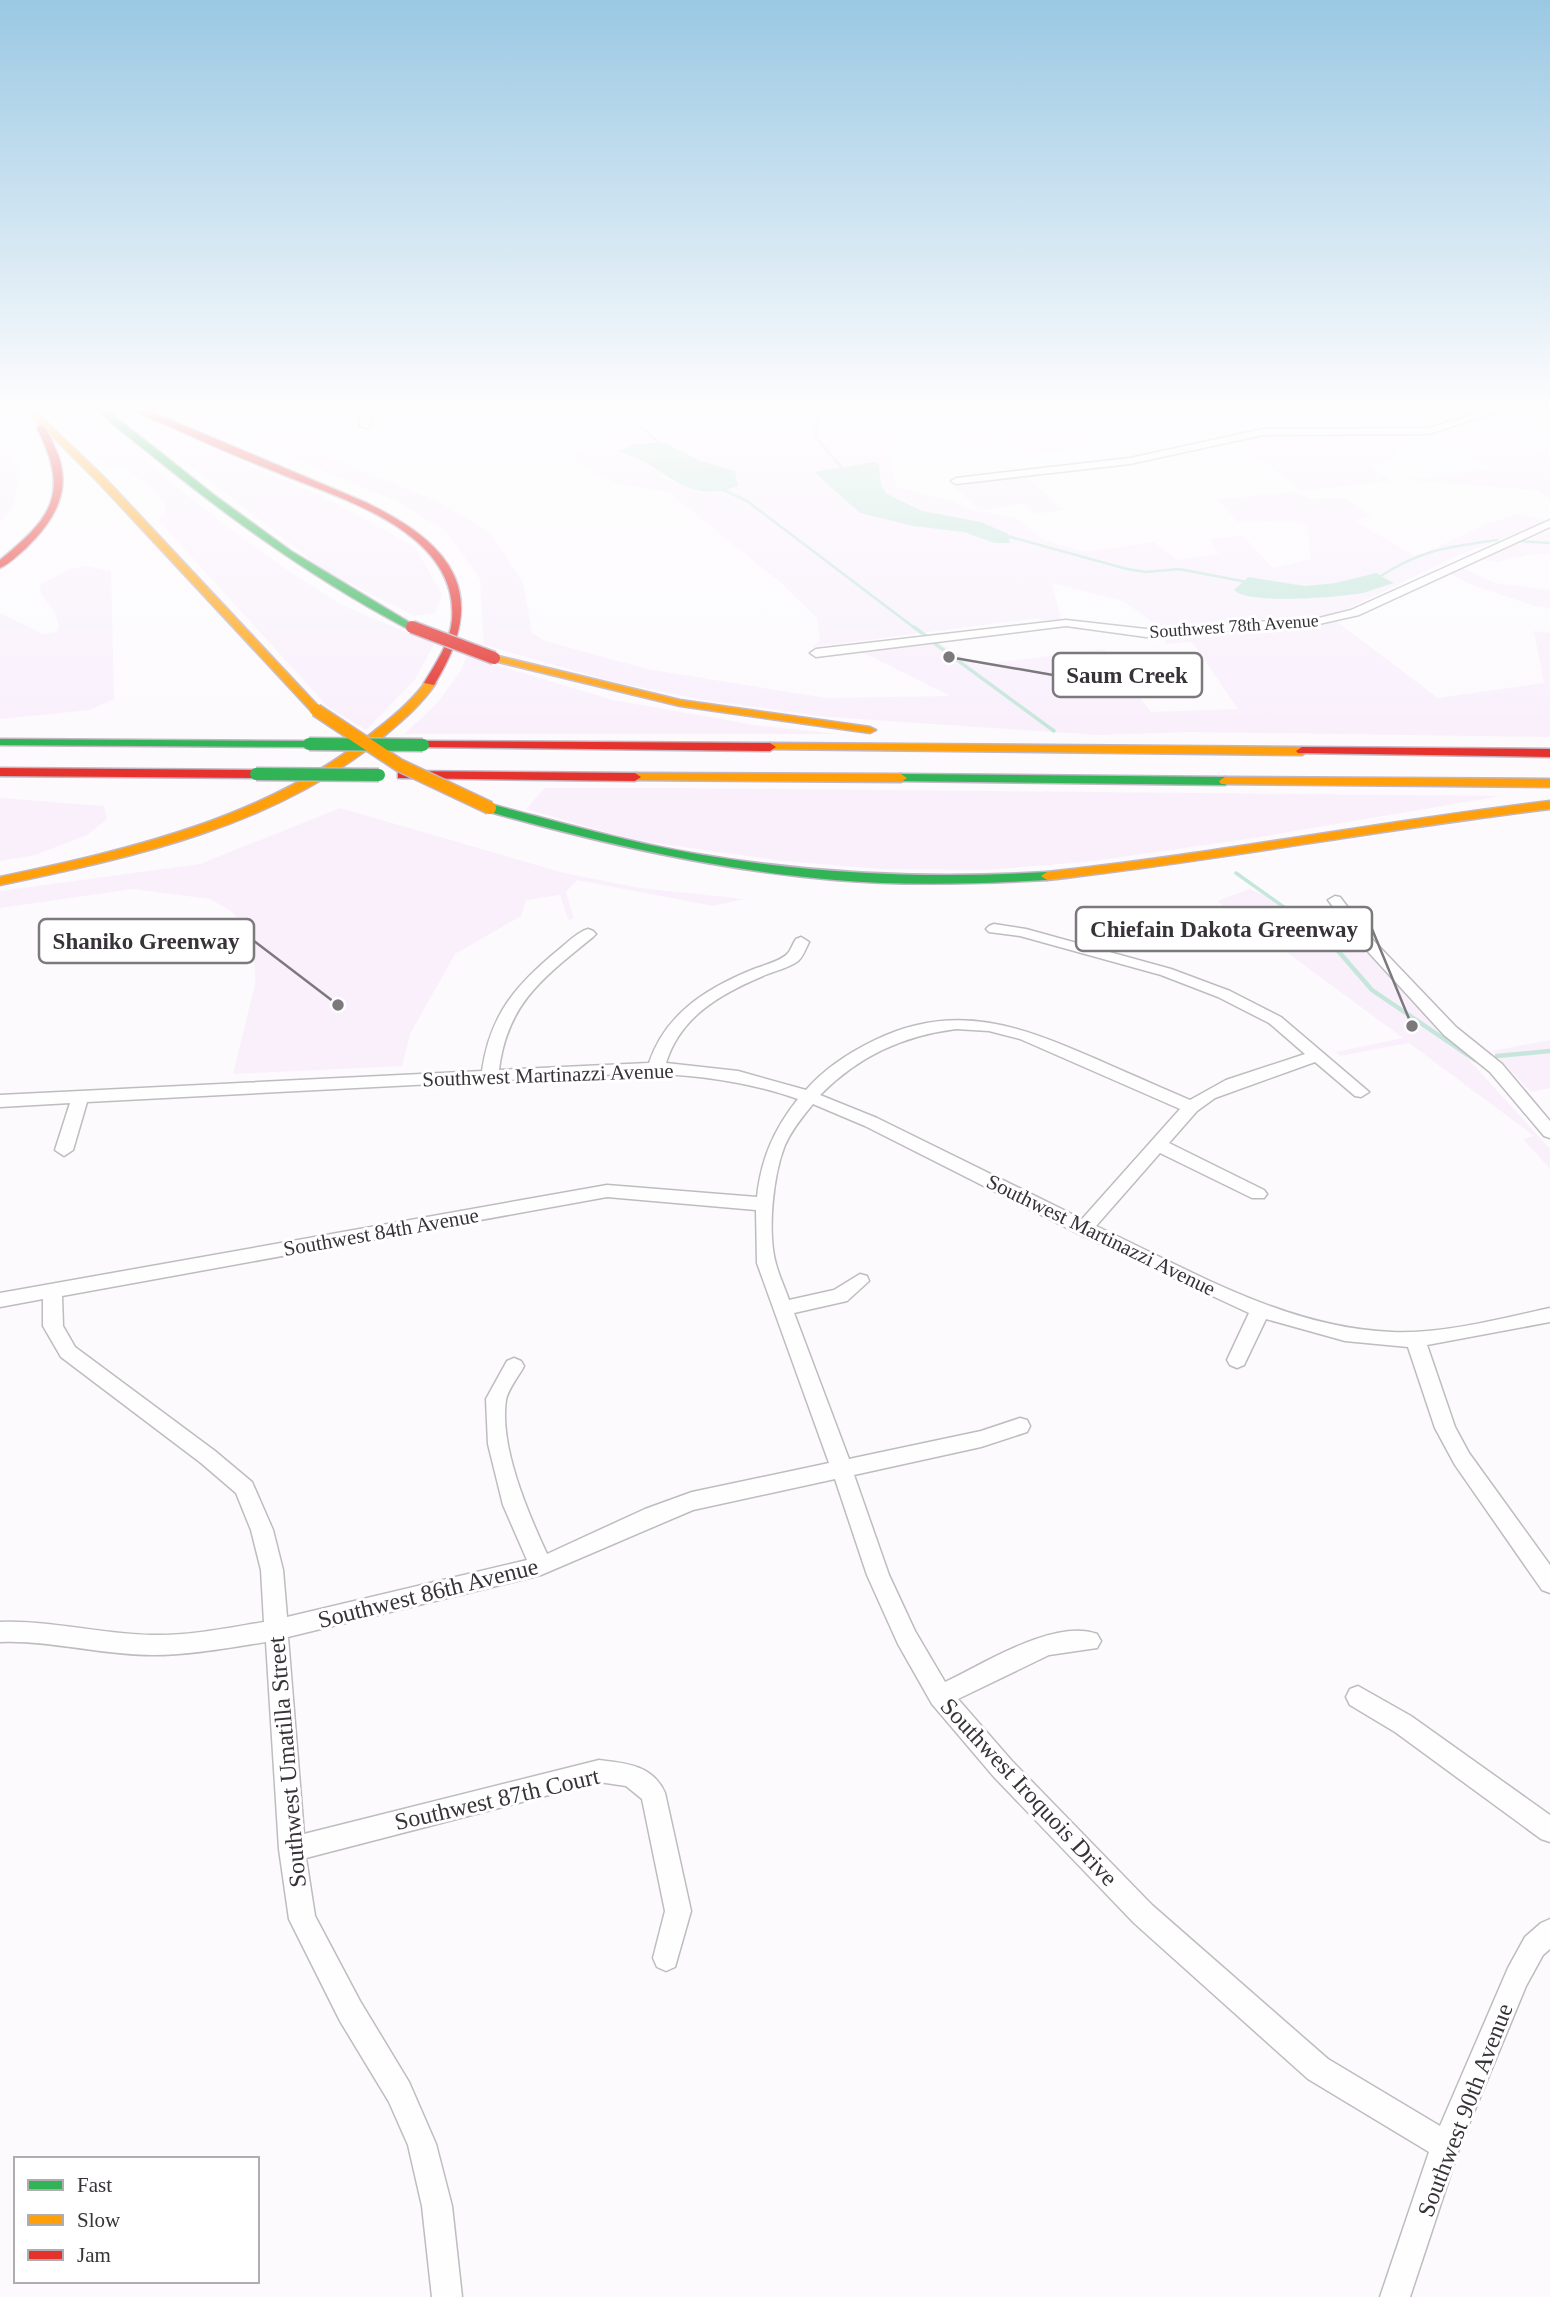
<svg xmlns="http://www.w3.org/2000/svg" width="1550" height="2297" viewBox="0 0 1550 2297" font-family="'Times New Roman',serif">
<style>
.built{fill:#f9f0fc;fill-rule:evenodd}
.water{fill:#c6e6db}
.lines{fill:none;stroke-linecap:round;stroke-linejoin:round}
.stream-far2{stroke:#c6e6db;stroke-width:2.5}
.stream-far1{stroke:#c6e6db;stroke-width:3.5}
.stream{stroke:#c6e6db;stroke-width:4.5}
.street-casing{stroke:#bebcbf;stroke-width:3}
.fast-casing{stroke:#c1b6c4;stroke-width:3}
.slow-casing{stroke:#c1b6c4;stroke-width:3}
.jam-casing{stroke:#c1b6c4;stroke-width:3}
.street{fill:#fffeff;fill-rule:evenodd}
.fast{fill:#30b455;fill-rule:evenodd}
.slow{fill:#ff9f0a;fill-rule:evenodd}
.jam{fill:#e5322d;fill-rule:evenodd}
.fast-bridge-casing{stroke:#c1b6c4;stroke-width:15;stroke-linecap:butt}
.slow-bridge-casing{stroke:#c1b6c4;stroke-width:15;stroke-linecap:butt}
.jam-bridge-far1-casing{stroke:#c1b6c4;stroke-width:11;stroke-linecap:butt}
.jam-bridge-casing{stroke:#c1b6c4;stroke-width:15;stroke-linecap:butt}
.fast-bridge{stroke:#30b455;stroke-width:12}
.slow-bridge{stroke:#ff9f0a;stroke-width:12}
.jam-bridge-far1{stroke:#e5322d;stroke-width:10}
.jam-bridge{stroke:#e5322d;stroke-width:12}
.labels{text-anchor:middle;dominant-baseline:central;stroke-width:6;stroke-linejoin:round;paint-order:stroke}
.far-street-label{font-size:18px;fill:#373338;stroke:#fff}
.street-label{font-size:21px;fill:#373338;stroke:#fff}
.near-street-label{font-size:24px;fill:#373338;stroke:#fff}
.leader{fill:none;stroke:#7c797d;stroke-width:2.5}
.callout-dot{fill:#7c797d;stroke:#fff;stroke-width:2.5}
.callout{fill:#fff;stroke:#7c797d;stroke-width:2.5}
.callout-label{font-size:23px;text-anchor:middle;font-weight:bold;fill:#373338}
</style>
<rect width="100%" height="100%" fill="#fcfafd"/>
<!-- built -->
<path class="built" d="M48 407H78L225 525 287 570 342 605 434 644 415 680 366 730 328 707 158 520 166 513 163 501 152 488 125 468 108 467Z
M115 407 328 499 415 547 442 594 435 613 414 616 324 570Z
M170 407H201L296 445 344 418 327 407H358L359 422 315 446 316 451 443 504 491 534 523 583 532 633 545 641 647 669 826 698 951 696 861 652 939 642 976 665 1104 649 1151 712 1238 709 1192 642 1167 644 1160 635 1337 622 1438 698 1544 683 1534 631 1550 633V737L1191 732 1098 735 829 717 698 699 611 681 484 645 480 579 446 531 394 500Z
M607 407H910L874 423 887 445 897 487 949 500 969 509 1018 519 1044 540 1085 552 1154 542 1178 560 1218 554 1210 539 1242 535 1273 568 1311 559 1307 526 1292 521 1237 522 1218 499 1295 492 1310 499 1345 498 1371 516 1355 521 1417 557 1486 524 1518 514 1549 521 1461 554 1330 617 1160 627 1123 601 1052 583 1061 618 1044 624 1038 618 812 647 820 641 817 618 781 583 668 492 614 483 577 463 567 452 627 441H624V427L608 423 612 411ZM663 442 698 460 735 471 738 486 673 482 645 462 618 451ZM1376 573 1394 582 1361 593 1316 597 1269 598 1259 579 1305 586 1335 583Z
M934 407H1124L1070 425 1097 448 1021 455 1007 439 960 442Z
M1169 407H1393L1427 429 1262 427 1210 436Z
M1480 422 1550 456V499L1537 490 1404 480 1491 469 1438 434Z
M1406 433 1394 461 1369 465 1391 481 1302 491 1236 440 1270 435Z
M0 438 10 451 20 474 14 504 0 523Z
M1026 476 1064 510 1035 514 1025 504 979 510 951 484Z
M1550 527V554H1530L1497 562 1479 559 1548 532Z
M86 566 111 571 114 699 90 710 0 719V613L43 634 56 632 59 627 55 612 41 594 40 585 69 569Z
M1462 568 1495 583 1550 590V608L1535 606 1469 584 1449 573Z
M466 656 613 700 755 725 838 734H405L438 702 462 669Z
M545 788H673L1501 796 1248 839 1094 861 987 870 882 869 783 861 633 840 526 809Z
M0 798 104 806 107 819 87 835 35 855 0 861Z
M340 808 564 873 640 888 744 899 713 906 577 880 566 892 574 918 569 921 560 895 526 900 521 916 455 954 410 1034 402 1066 233 1074 255 984V971L251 934 232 912 210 899 133 889 0 908V891L200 864Z
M1250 889 1281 903 1297 919 1335 937 1354 933 1550 1149V1169L1523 1139 1534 1136 1409 1043 1340 1056 1336 1052 1403 1038 1217 901Z
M1550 1040V1088L1531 1092 1492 1051Z"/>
<!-- water -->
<path class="water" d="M663 442 698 460 735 471 738 486C698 500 681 485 648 464 639 458 627 456 618 451L636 444Z
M874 462 879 464 881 485 887 494 922 511 981 522 1008 534 1010 543H995L964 532 913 526 860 513 814 472Z
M1376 573 1394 583C1383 586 1373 590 1363 593 1341 597 1247 605 1234 590L1248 577 1305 586 1335 583Z"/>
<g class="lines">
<!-- stream-far2 -->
<path class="stream-far2" d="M632 407 637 423 662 446
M817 407 816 438 844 470
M719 488 747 501 916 629
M1003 535 1127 569 1146 572 1179 569 1247 582
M1516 541 1550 543
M1379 577C1423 549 1447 547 1497 540"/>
<!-- stream-far1 -->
<path class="stream-far1" d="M914 627 926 636
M934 643 1054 731
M1236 873 1288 910"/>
<!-- stream -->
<path class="stream" d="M1285 908 1326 937 1372 990 1475 1060
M1497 1056 1550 1051"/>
<!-- street casing -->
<g class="street-casing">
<path id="street" d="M360 407H370L372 421 368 428 360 426Z
M1499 407H1512L1429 434 1263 435 1130 464 956 484 951 481 956 478 1130 458 1263 429 1428 428Z
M1550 520V527L1359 615 1319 624 1146 637 1066 626 816 657 810 653 816 649 1066 620 1146 629 1319 618 1351 610Z
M1335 896 1340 897 1371 938 1456 1027 1502 1064 1550 1121V1138L1544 1136 1490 1072 1444 1035 1361 944 1328 900Z
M994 924 1026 929 1171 969 1230 991 1281 1017 1369 1092 1361 1097 1355 1096 1315 1062 1215 1098 1197 1111 1169 1143 1264 1190 1267 1194 1264 1198H1252L1160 1153 1096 1226C1190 1270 1286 1328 1392 1332 1445 1334 1499 1319 1550 1308V1322L1427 1345 1455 1427 1469 1453 1550 1565V1593L1542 1590 1455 1465 1435 1428 1408 1347 1345 1341 1266 1319 1244 1365 1237 1368 1230 1365 1227 1360 1249 1313 1077 1233 865 1126 813 1104C802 1117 792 1130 785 1145 773 1175 767 1233 776 1264 779 1276 785 1288 789 1300L834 1290 860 1274 867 1276 869 1281 847 1301 794 1313 849 1459 981 1431 1020 1418 1027 1420 1030 1426 1027 1432 981 1447 854 1475 889 1575 915 1631 945 1682C983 1664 1055 1618 1097 1634L1101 1641 1097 1648 1049 1655 958 1699 1012 1761 1152 1905 1328 2059 1440 2126 1508 1968 1525 1937 1541 1923 1550 1919V1949L1543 1955 1526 1986 1460 2146 1410 2297H1380L1429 2152 1308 2079 1134 1923 994 1777 932 1704 898 1644 867 1575 835 1479 693 1510 541 1575 288 1637 304 1834 599 1760C625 1763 653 1765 665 1793L691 1911 675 1967 666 1971 657 1967 653 1958 665 1911 642 1799 626 1786 599 1782 306 1858 315 1916 360 2001 409 2082 436 2144 452 2206 462 2297H432L422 2206 408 2145 389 2102 340 2021 289 1919 279 1849 266 1642C228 1648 190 1655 152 1655 101 1655 51 1640 0 1642V1622C51 1620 100 1634 151 1635 189 1636 227 1628 264 1622L261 1570 251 1530 236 1493 201 1463 61 1357 43 1326V1299L0 1307V1293L607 1185 757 1197C761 1159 774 1129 798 1099 747 1081 696 1075 642 1073L87 1102 73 1150 64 1156 55 1150 70 1103 0 1107V1095L482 1071C490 1015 515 986 557 951 566 944 577 932 588 929L593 931 596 934 593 937C544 977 507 1003 499 1070L649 1063C665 1015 704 990 749 971 759 966 781 962 788 953 791 950 793 943 796 939L801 937 809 942C806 948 803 957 798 961 789 968 774 971 763 976 720 994 680 1017 666 1063L738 1071 806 1090C824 1069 850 1052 875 1040 956 1001 1020 1026 1096 1059 1127 1073 1158 1086 1190 1100L1226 1080 1305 1054 1269 1023 1218 997 1161 975 1020 936 989 932 986 929 989 926ZM956 1029 989 1031 1020 1039 1180 1109 1082 1219 877 1118 820 1095C859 1056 902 1036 956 1029ZM607 1197 756 1210 757 1263 829 1463 692 1492 645 1509 547 1554C528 1513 499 1446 506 1400 508 1389 519 1376 524 1366L521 1361 514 1358 507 1361 486 1399 488 1444 503 1505 527 1560 287 1617 283 1570 273 1530 252 1482 215 1451 75 1347 63 1326 62 1296Z
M1358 1686 1411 1716 1550 1815V1842L1541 1839 1395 1732 1350 1705 1346 1697 1350 1689Z"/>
</g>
<!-- fast casing -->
<g class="fast-casing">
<path id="fast" d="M94 407H103L214 495 291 551 417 627 408 629C321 583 241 527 164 465 141 446 115 428 94 407Z
M0 739 309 741 315 744 309 747 0 745Z
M901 774 1225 777 1231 781 1225 785 897 781V775Z
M490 804C559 822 627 842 697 854 813 874 929 879 1047 872L1053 876 1047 880C976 884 905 886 835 880 716 870 600 843 486 811V805Z"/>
</g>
<!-- slow casing -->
<g class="slow-casing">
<path id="slow" d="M23 407H31L105 478 320 708V712H312L98 482Z
M494 655 680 700 870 727 876 730 870 733 680 706 490 660 489 658Z
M426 681 436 683C422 704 403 720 384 736 277 826 133 857 0 885V877C132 849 271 817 377 729 395 715 413 700 426 681Z
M770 743 1302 747 1308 751 1302 755 766 749V745Z
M635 773 901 774 907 778 901 782 631 780 629 777Z
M1225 777 1550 779V787L1221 784 1219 781Z
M1550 801V809C1382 829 1215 861 1047 880L1041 876 1047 872C1215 854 1382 821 1550 801Z"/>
</g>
<!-- jam casing -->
<g class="jam-casing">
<path id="jam" d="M130 407H140L367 503C455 546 490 595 434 685L424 683C436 663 450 643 452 620 459 534 348 501 286 476 248 461 210 445 173 428 159 422 142 416 130 407Z
M41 425C48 430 52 440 55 448 74 488 55 520 26 548 18 555 9 564 0 568V560C53 517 70 493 37 428Z
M423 741 770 743 776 747 770 751 419 747V743Z
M1302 747 1550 749V757L1298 753 1296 751Z
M0 768 256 770 262 774 256 778 0 776Z
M402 771 635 773 641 777 635 781 398 778V772Z"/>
</g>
<!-- street -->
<use href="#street" class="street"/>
<!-- fast -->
<use href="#fast" class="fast"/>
<!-- slow -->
<use href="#slow" class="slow"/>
<!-- jam -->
<use href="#jam" class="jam"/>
<!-- fast-bridge casing -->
<g class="fast-bridge-casing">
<path id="fast-bridge" d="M309 744 423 745
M256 774 379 775"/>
</g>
<!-- slow-bridge casing -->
<g class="slow-bridge-casing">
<path id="slow-bridge" d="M316 710 399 765 490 808"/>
</g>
<!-- jam-bridge-far1 casing -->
<g class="jam-bridge-far1-casing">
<path id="jam-bridge-far1" d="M412 627 417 629"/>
</g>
<!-- jam-bridge casing -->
<g class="jam-bridge-casing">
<path id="jam-bridge" d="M412 627 494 658"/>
</g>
<!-- fast-bridge -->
<use href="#fast-bridge" class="fast-bridge"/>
<!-- slow-bridge -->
<use href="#slow-bridge" class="slow-bridge"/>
<!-- jam-bridge-far1 -->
<use href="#jam-bridge-far1" class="jam-bridge-far1"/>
<!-- jam-bridge -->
<use href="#jam-bridge" class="jam-bridge"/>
</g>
<!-- sky -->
<linearGradient id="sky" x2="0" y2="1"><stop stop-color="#9ac8e3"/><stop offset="0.56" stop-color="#fefdfe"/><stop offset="1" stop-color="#fefdfe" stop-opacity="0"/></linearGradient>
<rect width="1550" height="728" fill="url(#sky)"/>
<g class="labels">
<!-- far-street labels -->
<g class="far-street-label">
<text transform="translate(1234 626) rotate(-4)">Southwest 78th Avenue</text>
</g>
<!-- street labels -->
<g class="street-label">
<text transform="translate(548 1075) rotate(-2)">Southwest Martinazzi Avenue</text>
<text transform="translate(381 1232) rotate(-10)">Southwest 84th Avenue</text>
<text transform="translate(1101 1235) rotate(26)">Southwest Martinazzi Avenue</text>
</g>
<!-- near-street labels -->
<g class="near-street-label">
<text transform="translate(428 1593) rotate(-14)">Southwest 86th Avenue</text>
<text transform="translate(287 1762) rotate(-95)">Southwest Umatilla Street</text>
<text transform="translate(1029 1792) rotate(47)">Southwest Iroquois Drive</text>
<text transform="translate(497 1799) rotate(-13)">Southwest 87th Court</text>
<text transform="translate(1465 2110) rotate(-69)">Southwest 90th Avenue</text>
</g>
</g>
<!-- callouts -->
<path class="leader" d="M949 657L1053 675M1412 1026L1372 929M338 1005L254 941"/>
<g class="callout-dot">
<circle cx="949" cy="657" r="7"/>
<circle cx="1412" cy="1026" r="7"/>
<circle cx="338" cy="1005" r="7"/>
</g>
<g class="callout">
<rect x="1053" y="653" width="149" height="44" rx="7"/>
<rect x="1076" y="907" width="296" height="44" rx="7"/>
<rect x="39" y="919" width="215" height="44" rx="7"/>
</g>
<g class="callout-label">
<text x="1127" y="683">Saum Creek</text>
<text x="1224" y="937">Chiefain Dakota Greenway</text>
<text x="146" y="949">Shaniko Greenway</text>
</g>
<!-- legend -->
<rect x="14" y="2157" width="245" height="126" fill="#ffffff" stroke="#afadaf" stroke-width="2"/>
<rect x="28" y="2180" width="35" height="10" fill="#30b455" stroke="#afadaf" stroke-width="2"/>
<text x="77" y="2192" font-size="21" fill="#373338">Fast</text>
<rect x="28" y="2215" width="35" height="10" fill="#ff9f0a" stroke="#afadaf" stroke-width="2"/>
<text x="77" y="2227" font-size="21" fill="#373338">Slow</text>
<rect x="28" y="2250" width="35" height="10" fill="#e5322d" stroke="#afadaf" stroke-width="2"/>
<text x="77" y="2262" font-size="21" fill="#373338">Jam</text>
</svg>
